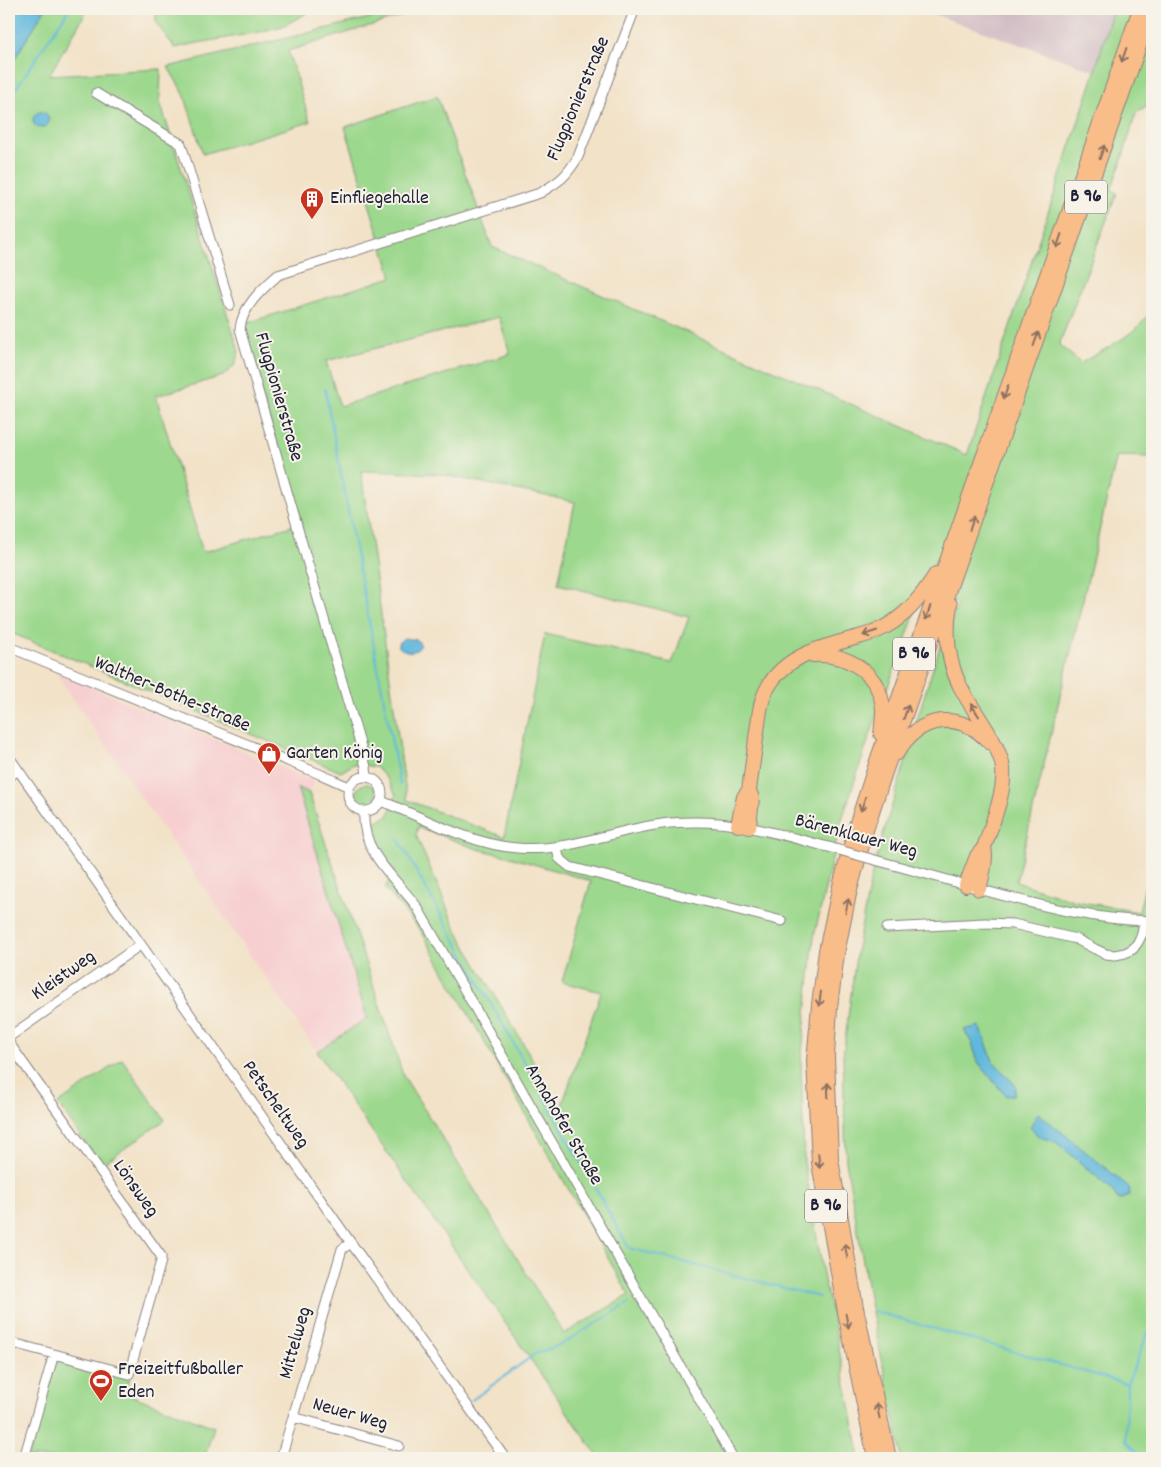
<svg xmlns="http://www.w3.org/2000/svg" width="1161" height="1467" viewBox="0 0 1161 1467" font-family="Dekko,sans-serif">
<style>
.built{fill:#f7cfd0}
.industrial{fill:#d2bdc5}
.green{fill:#9cd88d;stroke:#5f7d64;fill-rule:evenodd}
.water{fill:#60b8dd;stroke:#416d8c}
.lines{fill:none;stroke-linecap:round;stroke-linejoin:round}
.stream{stroke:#60b8dd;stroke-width:2}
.minor-casing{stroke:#8a8282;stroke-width:11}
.highway-casing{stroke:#8a8282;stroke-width:16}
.minor{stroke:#fff;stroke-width:9}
.highway{stroke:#f8bd89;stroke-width:14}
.minor-bridge-casing{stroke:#8a8282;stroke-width:11;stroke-linecap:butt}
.minor-bridge{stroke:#fff;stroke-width:9}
.oneway{stroke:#8d7062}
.labels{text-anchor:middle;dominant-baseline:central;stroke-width:4;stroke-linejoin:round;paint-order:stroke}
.shield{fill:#f7f3e8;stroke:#62616f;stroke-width:1}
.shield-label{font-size:19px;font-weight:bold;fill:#22223b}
.street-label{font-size:20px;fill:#22223b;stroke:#f7f3e8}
.poi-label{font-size:20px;fill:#22223b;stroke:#f7f3e8;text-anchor:start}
</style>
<rect width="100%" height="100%" fill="#f7f3e8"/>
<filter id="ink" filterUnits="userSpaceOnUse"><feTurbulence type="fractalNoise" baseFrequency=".02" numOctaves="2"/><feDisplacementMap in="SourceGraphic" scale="10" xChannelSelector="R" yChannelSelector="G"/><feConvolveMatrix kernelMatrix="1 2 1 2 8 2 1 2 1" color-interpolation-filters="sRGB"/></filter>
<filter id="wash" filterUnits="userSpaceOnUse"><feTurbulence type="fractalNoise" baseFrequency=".0096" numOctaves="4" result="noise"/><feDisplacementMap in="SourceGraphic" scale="20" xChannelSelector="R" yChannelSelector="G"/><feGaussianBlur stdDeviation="1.12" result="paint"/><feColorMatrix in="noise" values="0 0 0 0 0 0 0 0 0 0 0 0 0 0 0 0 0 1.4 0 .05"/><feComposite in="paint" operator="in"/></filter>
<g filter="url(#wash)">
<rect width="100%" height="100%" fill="#f2e2c8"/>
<!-- built -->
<path class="built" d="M55 672 314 781 309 793 297 788 367 1018 317 1052Z"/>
<!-- industrial -->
<path class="industrial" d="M919 9H1124L1101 73Z"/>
<!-- green -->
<path class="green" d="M45 9H88L49 75 161 69 160 102 239 351 235 365 223 376 156 396 203 552 302 523 244 338V324L392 277 345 127 437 96 492 247 967 455 1094 75 1113 9H1152V87L1146 106 1136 113 1120 166 1111 189 1117 193 1059 345 1081 363C1104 349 1140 333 1152 309V457L1117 456 1016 882 1076 901 1139 912 1152 855V901L1150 910H1152V1458H902L869 1297 846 1161 843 1056 857 948 871 878 882 838 905 763 918 716 939 649 958 604 919 589 913 619 869 738 840 825 814 937 801 1062 804 1162 825 1285 832 1313 860 1458H599L317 1052 367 1018 297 787 309 793 403 1075 564 1334 629 1295 421 931 385 888 394 872 375 843V822L388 816 396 795 387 779 376 767 354 764 341 772 9 632V68ZM499 317 510 354 340 406 326 361ZM361 471 440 474 575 502 558 584 689 617 672 663 545 634 504 837 407 800ZM418 827 477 849 503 855 591 881 562 982 601 992 561 1108 457 931 416 835ZM980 1027 1006 1096 978 1062 972 1043 964 1030ZM1056 1142 1130 1195 1119 1200 1110 1188Z
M156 9H314L283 26 255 33 198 43 175 48 156 23Z
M406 9 408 14 288 51 310 122 203 154 184 94 168 67Z
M356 794a10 10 0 1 1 20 0a10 10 0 1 1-20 0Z
M122 1059 165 1120 101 1165 58 1104Z
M57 1357 130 1378 125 1393 214 1427 204 1458H170L151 1453 149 1458H28Z"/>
<!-- water -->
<path class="water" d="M14 9H45L9 68V16Z
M33 120a8 8 0 1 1 16 0a8 8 0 1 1-16 0Z
M404 638 417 640 421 645C416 654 405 653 398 646V643Z
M980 1026 993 1061 1016 1086 1014 1095 1006 1096 978 1062 972 1043 964 1030Z
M1038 1113 1129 1187 1130 1195 1119 1200 1110 1188 1056 1142 1039 1137 1030 1127Z"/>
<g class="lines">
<!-- stream -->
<path class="stream" d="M9 99 69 9
M325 389 400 785
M397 837 629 1248 819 1297
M873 1311 1127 1384
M472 1400 535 1354 562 1344 629 1303
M1143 1458 1126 1440 1127 1384 1152 1323"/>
</g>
</g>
<g filter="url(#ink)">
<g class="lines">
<!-- minor casing -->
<g class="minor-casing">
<path id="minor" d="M96 93 181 144 230 305
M9 647 322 775 349 787
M9 757 351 1243 505 1458
M348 794a17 17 0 1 1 34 0a17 17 0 1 1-34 0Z
M9 777 18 770
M367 777 366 767 361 747 240 329C242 307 262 289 278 275L540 193C560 181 566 177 578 157L635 9
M381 801C425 818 469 844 517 848 570 853 619 827 671 823 695 821 722 822 747 827 775 832 804 841 832 848
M364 812C361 853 395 877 417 907L733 1458
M557 848 559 858 570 867 782 921
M875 860C912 870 949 880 986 891 1041 906 1095 920 1152 921
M887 928 985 923 1013 924 1076 939 1095 949 1106 954 1115 955 1125 953 1133 949 1138 942 1142 934 1144 921
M9 1037 140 945
M9 1043 161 1256V1261L129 1374 9 1342
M293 1417 399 1446
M24 1458 54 1354
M281 1458 342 1249 351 1243"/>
</g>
<!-- highway casing -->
<g class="highway-casing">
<path id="highway" d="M950 604C945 633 947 660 960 686 973 712 994 734 1002 763 1007 784 996 813 989 833 988 838 985 843 984 848 984 851 985 851 985 855 985 866 982 878 979 889
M813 655C847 653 881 673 883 710 883 718 882 726 881 734
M897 753C919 715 960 710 989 742
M738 825 744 797 747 793
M749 827 752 798 749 791C751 773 754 756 756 738 759 721 759 702 768 687 786 655 823 647 855 638 862 636 870 634 877 631 904 619 920 599 936 574
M966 885 977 856 983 849
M875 1458 845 1312 819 1163 814 1061 819 1005 826 951 839 890 856 826 878 758 1140 9
M889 1458 856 1308 831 1159 827 1056 830 1007 837 954 849 894 866 830 884 775 1152 9"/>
</g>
<!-- minor -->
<use href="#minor" class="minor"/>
<!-- highway -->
<use href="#highway" class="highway"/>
<!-- minor-bridge casing -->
<g class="minor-bridge-casing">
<path id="minor-bridge" d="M832 848 875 860"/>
</g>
<!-- minor-bridge -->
<use href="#minor-bridge" class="minor-bridge"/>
</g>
<!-- one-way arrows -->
<defs><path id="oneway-shaft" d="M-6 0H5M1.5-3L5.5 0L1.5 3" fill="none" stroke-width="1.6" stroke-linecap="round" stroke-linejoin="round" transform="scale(1.25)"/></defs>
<g class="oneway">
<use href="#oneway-shaft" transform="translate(1124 55) rotate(109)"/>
<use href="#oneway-shaft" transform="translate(1102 152) rotate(-71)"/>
<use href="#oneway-shaft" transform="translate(1059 241) rotate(109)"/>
<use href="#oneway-shaft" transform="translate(1036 339) rotate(-71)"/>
<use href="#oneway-shaft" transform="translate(1006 392) rotate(109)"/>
<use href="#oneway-shaft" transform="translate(972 523) rotate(-71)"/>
<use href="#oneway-shaft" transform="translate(928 613) rotate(109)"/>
<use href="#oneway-shaft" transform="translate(870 633) rotate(161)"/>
<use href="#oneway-shaft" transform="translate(975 710) rotate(-122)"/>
<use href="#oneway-shaft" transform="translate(906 712) rotate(-71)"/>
<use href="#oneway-shaft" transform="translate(863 804) rotate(108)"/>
<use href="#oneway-shaft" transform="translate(847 906) rotate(-78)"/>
<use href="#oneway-shaft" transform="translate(820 999) rotate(97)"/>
<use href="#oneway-shaft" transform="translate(828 1090) rotate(-92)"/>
<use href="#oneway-shaft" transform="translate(819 1161) rotate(84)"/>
<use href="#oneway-shaft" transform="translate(846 1251) rotate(-100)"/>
<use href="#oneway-shaft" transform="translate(847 1321) rotate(79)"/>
<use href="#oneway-shaft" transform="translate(878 1411) rotate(-102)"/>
</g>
</g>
<!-- icons -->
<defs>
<g id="building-pin" transform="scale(1.25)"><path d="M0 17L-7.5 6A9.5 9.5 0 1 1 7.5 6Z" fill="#c8321e" stroke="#f7f3e8"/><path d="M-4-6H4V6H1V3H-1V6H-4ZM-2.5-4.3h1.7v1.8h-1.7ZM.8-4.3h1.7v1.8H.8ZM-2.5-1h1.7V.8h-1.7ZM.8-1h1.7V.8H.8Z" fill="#fff"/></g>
<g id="shop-pin" transform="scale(1.25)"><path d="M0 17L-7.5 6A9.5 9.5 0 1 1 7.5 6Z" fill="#c8321e" stroke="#f7f3e8"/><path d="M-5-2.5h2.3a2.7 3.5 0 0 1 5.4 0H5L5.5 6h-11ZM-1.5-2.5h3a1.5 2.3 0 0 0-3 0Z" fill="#fff"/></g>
<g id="stadium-pin" transform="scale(1.25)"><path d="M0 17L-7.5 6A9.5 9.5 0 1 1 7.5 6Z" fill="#c8321e" stroke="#f7f3e8"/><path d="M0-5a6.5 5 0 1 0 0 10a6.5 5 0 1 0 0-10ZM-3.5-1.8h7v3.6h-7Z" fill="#fff"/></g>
</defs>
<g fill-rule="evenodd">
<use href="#building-pin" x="312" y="199"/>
<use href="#shop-pin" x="269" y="754"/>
<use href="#stadium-pin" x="101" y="1381"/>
</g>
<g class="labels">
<!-- shield labels -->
<g class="shield">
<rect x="1065" y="180.5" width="42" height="33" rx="4"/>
<rect x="893" y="637.5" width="42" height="33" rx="4"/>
<rect x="805" y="1189.5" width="42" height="33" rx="4"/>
</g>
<g class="shield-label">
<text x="1086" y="197">B 96</text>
<text x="914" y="654">B 96</text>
<text x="826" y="1206">B 96</text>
</g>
<!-- street labels -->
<g class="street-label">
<text transform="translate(579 99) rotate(-67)">Flugpionierstraße</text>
<text transform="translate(278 397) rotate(74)">Flugpionierstraße</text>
<text transform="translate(172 695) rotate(23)">Walther-Bothe-Straße</text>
<text transform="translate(856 837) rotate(15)">Bärenklauer Weg</text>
<text transform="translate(64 976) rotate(-35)">Kleistweg</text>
<text transform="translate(275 1105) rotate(55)">Petscheltweg</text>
<text transform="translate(563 1125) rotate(60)">Annahofer Straße</text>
<text transform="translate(135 1189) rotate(55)">Lönsweg</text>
<text transform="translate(296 1343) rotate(-74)">Mittelweg</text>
<text transform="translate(350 1415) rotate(16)">Neuer Weg</text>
</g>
<!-- poi labels -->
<g class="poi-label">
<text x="330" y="199">Einfliegehalle</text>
<text x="286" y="754">Garten König</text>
<text x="118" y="1370">Freizeitfußballer<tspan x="118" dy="23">Eden</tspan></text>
</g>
</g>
<!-- margin -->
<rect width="1161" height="1467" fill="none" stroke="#f7f3e8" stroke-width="30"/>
</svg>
